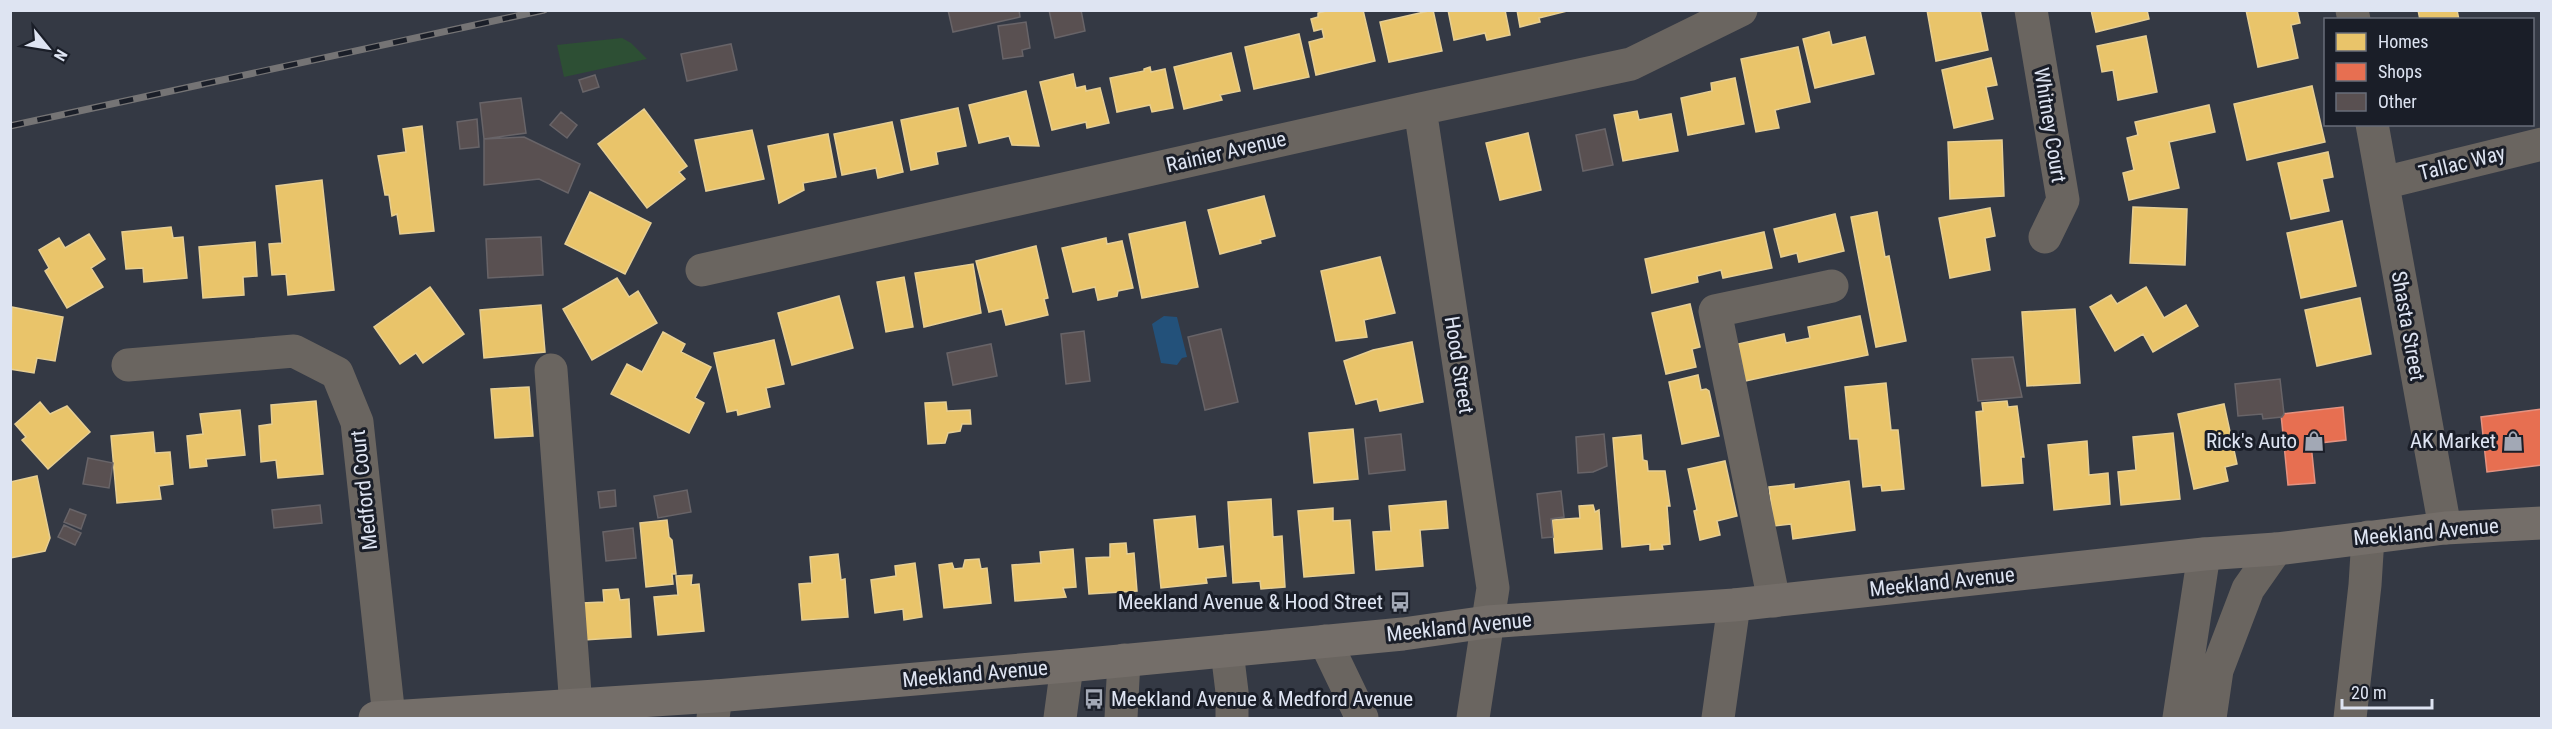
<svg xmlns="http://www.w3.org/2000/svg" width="2552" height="729" viewBox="0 0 2552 729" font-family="'Roboto Condensed',sans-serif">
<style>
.green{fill:#2d4f34}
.water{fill:#23517a}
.homes{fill:#e9c46a;stroke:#e6ce93;stroke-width:1.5}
.shops{fill:#e76f51;stroke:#e49281;stroke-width:1.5}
.building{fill:#595051;stroke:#686468;stroke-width:1.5}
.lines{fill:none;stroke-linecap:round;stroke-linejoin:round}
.minor{stroke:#6a6560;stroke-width:33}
.major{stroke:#746e69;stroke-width:33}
.rail-casing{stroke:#757475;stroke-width:7}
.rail{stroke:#1a1e28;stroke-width:4.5;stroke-dasharray:14;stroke-linecap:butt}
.labels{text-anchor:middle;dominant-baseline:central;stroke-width:6;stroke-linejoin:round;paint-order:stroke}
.street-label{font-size:21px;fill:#dee4f2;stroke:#1a1e28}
.poi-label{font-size:21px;fill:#dee4f2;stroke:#1a1e28;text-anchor:end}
</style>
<rect width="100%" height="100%" fill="#343944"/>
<!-- green -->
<path class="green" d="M622 38 631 43 647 59 564 77 557 45Z"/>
<!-- water -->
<path class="water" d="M1164 316 1177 317 1187 357 1182 358 1177 365 1161 363 1152 324Z"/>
<!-- homes -->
<path class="homes" d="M1330 10H1363L1375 61 1316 75 1309 42 1324 38 1322 29 1314 31 1311 19 1318 17V13Z
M1433 10 1442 51 1389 62 1380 22Z
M1448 10H1505L1510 35 1487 40 1485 33 1454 40Z
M1517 10H1571L1539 18 1540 22 1520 27Z
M1927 10H1980L1988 50 1936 61Z
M2091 10H2147L2149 19 2096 32Z
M2246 10H2297L2300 23 2291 25 2298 58 2258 67Z
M2418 10H2457L2459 20H2420Z
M1829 32 1832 45 1865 37 1874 74 1815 88 1803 39Z
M1299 34 1309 77 1254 89 1245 47Z
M2146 36 2157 92 2118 100 2113 70 2102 72 2097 46Z
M1798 47 1810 102 1775 110 1779 128 1756 132 1741 59Z
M1231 53 1240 91 1220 95 1222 100 1184 109 1174 67Z
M1991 58 1997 85 1986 87 1993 119 1954 128 1942 70Z
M1150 67 1151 72 1165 69 1173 108 1152 112 1150 105 1117 112 1110 78 1144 71V69Z
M1073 74 1076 88 1085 86 1086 91 1100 88 1109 123 1087 128 1086 122 1052 130 1040 82Z
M1735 78 1744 124 1688 135 1681 98 1712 91 1711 83Z
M2312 86 2325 142 2247 160 2234 104Z
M1026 91 1039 146 1012 145 1009 136 979 143 969 105Z
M2209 105 2215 132 2169 142 2179 188 2129 200 2123 173 2134 170 2127 138 2138 135 2135 122Z
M958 108 966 146 936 152 938 164 911 170 901 120Z
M644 109 687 166 679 172 685 179 647 208 598 144Z
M1637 111 1639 120 1671 114 1678 151 1623 161 1614 115Z
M892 122 903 172 878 178 876 168 842 175 834 134Z
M422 126 434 231 400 234 397 214 392 216 389 195H385L378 156 406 152 403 129Z
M752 130 764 179 706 191 695 140Z
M1528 133 1541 190 1500 200 1486 143Z
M828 134 836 177 803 183 804 190 779 203 768 146Z
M2002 140 2004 196 1950 199 1948 142Z
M2328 152 2333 177 2322 179 2329 211 2291 219 2278 163Z
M322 180 334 290 288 295 286 274 272 275 269 244 282 243 276 186Z
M590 192 651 223 625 274 565 244Z
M1264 196 1275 236 1260 240 1261 243 1220 254 1208 210Z
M2133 207 2187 209 2185 265 2130 263Z
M1990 208 1995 236 1985 238 1990 270 1950 278 1939 218Z
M1877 212 1885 257 1889 256 1906 341 1876 347 1851 217Z
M1835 214 1844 251 1799 262 1797 253 1781 257 1774 229Z
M2342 221 2356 286 2301 298 2287 233Z
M1185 222 1198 287 1142 298 1129 234Z
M171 227 173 238 183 237 187 278 144 282 143 268 126 269 122 232Z
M1764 232 1772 268 1723 278 1721 270 1697 276 1698 282 1652 293 1645 259Z
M89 234 105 259 91 268 103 287 67 308 45 271 49 268 39 250 59 238 65 248Z
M1106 238 1107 244 1122 241 1133 288 1118 291 1117 296 1098 300 1095 287 1073 292 1062 248Z
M255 242 257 276 243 277 244 295 203 298 199 247Z
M1036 246 1048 298 1044 299 1048 315 1006 325 1002 309 989 312 976 261Z
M1380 257 1395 313 1364 320 1367 337 1336 341 1321 271Z
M973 264 981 313 924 327 915 273Z
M904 277 913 327 886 332 877 282Z
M617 278 629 297 638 291 657 323 592 360 563 309Z
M430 287 464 334 423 363 416 353 400 364 374 327Z
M2146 287 2164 318 2186 305 2198 326 2153 352 2143 334 2115 351 2090 307 2111 295 2117 304Z
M839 296 853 348 792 365 778 313Z
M2360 298 2371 354 2317 366 2305 310Z
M1690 304 1700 347 1692 349 1696 367 1666 374 1652 313Z
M541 305 545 352 484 358 480 310Z
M12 307 63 317 55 361 37 358 34 373 10 369Z
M2075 309 2080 383 2027 386 2022 312Z
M1860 316 1868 355 1745 381 1738 344 1784 334 1786 343 1810 338 1808 327Z
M663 332 685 344 681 352 711 367 695 398 704 403 689 433 611 394 627 364 642 372Z
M774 340 784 384 766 388 770 407 738 415 737 410 727 412 714 353Z
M1412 342 1423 402 1380 411 1377 399 1356 404 1344 361 1373 350Z
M1698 375 1701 390 1706 389 1709 391 1719 436 1682 444 1669 382Z
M1886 383 1891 430H1898L1904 489 1882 491 1881 485 1863 487 1858 439H1850L1845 387Z
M529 387 533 436 495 438 491 389Z
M316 401 323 474 278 478 276 460 261 462 259 426 272 424 271 405Z
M2007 401 2008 407 2017 406 2024 457H2021L2023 483 1982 486 1976 412 1983 411 1982 403Z
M40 402 50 414 67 406 90 432 48 469 22 440 26 437 15 424Z
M946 402 947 411 970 410 971 424H962L960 431 948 433 945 443 928 444 925 403Z
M2224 404 2237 464 2225 467 2228 481 2194 489 2178 414Z
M240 410 245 455 206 459 207 466 190 468 187 436 203 434 200 414Z
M1353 429 1358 479 1314 483 1309 433Z
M153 432 155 453 170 452 173 484 159 486 161 499 117 503 111 436Z
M2173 433 2180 499 2121 505 2118 472 2136 470 2133 437Z
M1641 435 1643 460 1647 461 1648 471H1665L1670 506H1667L1670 544 1662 545 1663 549 1650 550V544L1622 547 1613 438Z
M2087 441 2089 475 2108 473 2110 504 2054 510 2048 445Z
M1725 461 1737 516 1717 521 1720 535 1700 540 1694 511 1697 510 1688 469Z
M37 476 50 538 45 551 10 558V482Z
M1849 481 1855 530 1793 539 1791 524 1774 526 1769 487 1794 484V489Z
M1271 499 1273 537 1282 536 1285 587 1261 589 1260 581 1233 583 1228 502Z
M1446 501 1448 528 1420 530 1423 566 1376 570 1373 532 1391 531 1389 506Z
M1593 505 1595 512 1599 510 1602 549 1555 553 1552 520 1580 518 1579 506Z
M1333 508V521L1350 520 1354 573 1304 577 1298 511Z
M1195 516 1198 549 1223 546 1226 576 1206 578 1207 583 1161 588 1154 520Z
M667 520 669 537 672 540 676 574H672L673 584 646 587 640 523Z
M1126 543 1127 554 1134 553 1137 591 1089 594 1086 558 1110 557V544Z
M1073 549 1076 587 1063 588 1066 597 1015 601 1012 565 1041 563 1040 552Z
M838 554 841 580 845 579 848 617 802 620 799 584 812 583 810 557Z
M979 559 981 569 987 568 991 603 944 608 939 565 952 563 954 569 963 568 965 560Z
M915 563 922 617 904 620 903 609 875 613 871 580 896 576 895 566Z
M692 575 691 585 699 584 704 631 658 635 654 597 678 595 676 576Z
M618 589 620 600 629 599 631 637 584 640 582 603 604 602 603 590Z"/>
<!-- shops -->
<path class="shops" d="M2343 407 2346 440 2311 444 2315 483 2288 485 2281 414Z
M2542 409V465L2487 472 2481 417Z"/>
<!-- building -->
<path class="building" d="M948 10H1019L1020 17 953 32Z
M1049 10H1081L1085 31 1055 38Z
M1026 22 1030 48 1022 50 1023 56 1003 59 998 26Z
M731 44 737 70 687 81 681 54Z
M595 75 599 87 583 92 579 80Z
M521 98 526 133 484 139 480 103Z
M561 112 577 125 567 138 550 125Z
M477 119 479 147 460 149 457 122Z
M1605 129 1613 165 1583 171 1576 135Z
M524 137 580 164 568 193 539 179 484 185V139Z
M541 237 543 275 488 278 486 239Z
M1221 329 1238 402 1205 410 1188 337Z
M1084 331 1090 381 1066 384 1061 334Z
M991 344 997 376 953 385 947 353Z
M2013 357 2022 397 1978 401 1972 359Z
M2280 379 2284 414 2282 417 2263 419 2262 414 2238 416 2235 384Z
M1401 434 1405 470 1369 474 1365 438Z
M1604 434 1607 466 1593 472 1578 473 1576 437Z
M88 458 113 463 109 488 83 484Z
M615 490 616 506 600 508 598 492Z
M687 490 691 512 658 518 654 496Z
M1561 491 1564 517 1551 519 1553 537 1542 538 1537 494Z
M320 505 322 523 274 528 272 510Z
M70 509 86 515 81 529 64 522Z
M64 525 81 533 75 545 58 537Z
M633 528 636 558 606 561 603 532Z"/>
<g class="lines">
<!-- minor -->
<path class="minor" d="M2031 10 2063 200 2045 237
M2352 10 2354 20
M1420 109 1493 588 1473 718
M2372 124 2445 528
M2383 183 2542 144
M702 270 1420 109 1631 64 1741 10
M128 365 294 351 337 373 357 422 389 717
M551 370 576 707
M1774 601 1715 311 1832 286
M1325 641 1362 718
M1227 651 1232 692V718
M713 718 716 696
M1060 718 1067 666
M1121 718 1124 660
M1718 718 1734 605
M2179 718 2204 554
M2210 718 2217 670 2248 589 2276 549
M2350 718 2365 585 2368 537"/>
<!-- major -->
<path class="major" d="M375 718 716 696 1067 666 1403 634 1487 622 1734 605 2204 554 2276 549 2445 528 2542 523"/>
<!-- rail casing -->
<g class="rail-casing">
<path id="rail" d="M10 126 544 10"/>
</g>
<!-- rail -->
<use href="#rail" class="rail"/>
</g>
<!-- icons -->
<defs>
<g id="shop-bare" transform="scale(1.62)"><path d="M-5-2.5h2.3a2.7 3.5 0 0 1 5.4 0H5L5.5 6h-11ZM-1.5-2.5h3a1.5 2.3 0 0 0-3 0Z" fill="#a2a8b5" stroke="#1a1e28" stroke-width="2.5" paint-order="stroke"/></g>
<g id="bus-bare" transform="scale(1.62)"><path d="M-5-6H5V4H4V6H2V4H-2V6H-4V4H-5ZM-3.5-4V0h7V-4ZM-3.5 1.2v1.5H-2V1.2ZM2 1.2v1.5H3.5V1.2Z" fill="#a2a8b5" stroke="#1a1e28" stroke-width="2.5" paint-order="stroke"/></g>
</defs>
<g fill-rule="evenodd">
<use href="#shop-bare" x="2314" y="441"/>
<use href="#shop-bare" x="2513" y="441"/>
<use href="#bus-bare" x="1400" y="602"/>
<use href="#bus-bare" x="1094" y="699"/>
</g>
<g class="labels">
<!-- street labels -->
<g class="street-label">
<text transform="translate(2050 125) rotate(81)">Whitney Court</text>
<text transform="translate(1226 152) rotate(-13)">Rainier Avenue</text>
<text transform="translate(2462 163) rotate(-14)">Tallac Way</text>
<text transform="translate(2408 326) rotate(80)">Shasta Street</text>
<text transform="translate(1459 365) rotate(81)">Hood Street</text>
<text transform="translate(364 490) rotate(-96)">Medford Court</text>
<text transform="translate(2426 532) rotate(-5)">Meekland Avenue</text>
<text transform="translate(1942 582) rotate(-6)">Meekland Avenue</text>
<text transform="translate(1459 627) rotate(-6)">Meekland Avenue</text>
<text transform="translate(975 674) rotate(-5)">Meekland Avenue</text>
</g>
<!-- poi labels -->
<g class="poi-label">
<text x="2297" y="441">Rick's Auto</text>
<text x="2496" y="441">AK Market</text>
<text x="1383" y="602">Meekland Avenue &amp; Hood Street</text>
<text x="1111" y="699" text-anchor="start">Meekland Avenue &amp; Medford Avenue</text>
</g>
</g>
<!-- border -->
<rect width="2552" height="729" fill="none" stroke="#dee4f2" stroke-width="24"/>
<!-- legend -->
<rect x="2324" y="18" width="210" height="108" fill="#1a1e28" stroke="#686d79" stroke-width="1.5"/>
<rect x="2336" y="33" width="30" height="18" fill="#e9c46a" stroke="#686d79" stroke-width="1.5"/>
<text x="2378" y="48" font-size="18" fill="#dee4f2">Homes</text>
<rect x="2336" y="63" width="30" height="18" fill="#e76f51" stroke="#686d79" stroke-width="1.5"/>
<text x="2378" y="78" font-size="18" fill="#dee4f2">Shops</text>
<rect x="2336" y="93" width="30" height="18" fill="#595051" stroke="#686d79" stroke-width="1.5"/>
<text x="2378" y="108" font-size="18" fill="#dee4f2">Other</text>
<!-- north arrow -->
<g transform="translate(48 48) rotate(120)" stroke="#1a1e28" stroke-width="4.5" paint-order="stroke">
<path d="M0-4.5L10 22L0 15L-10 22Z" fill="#dee4f2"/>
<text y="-9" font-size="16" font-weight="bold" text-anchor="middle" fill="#dee4f2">N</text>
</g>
<!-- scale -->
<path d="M2342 699v9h90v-9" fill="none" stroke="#dee4f2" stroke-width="3"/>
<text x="2351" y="699" font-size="18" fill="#dee4f2" stroke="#1a1e28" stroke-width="4.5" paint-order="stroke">20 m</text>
</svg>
